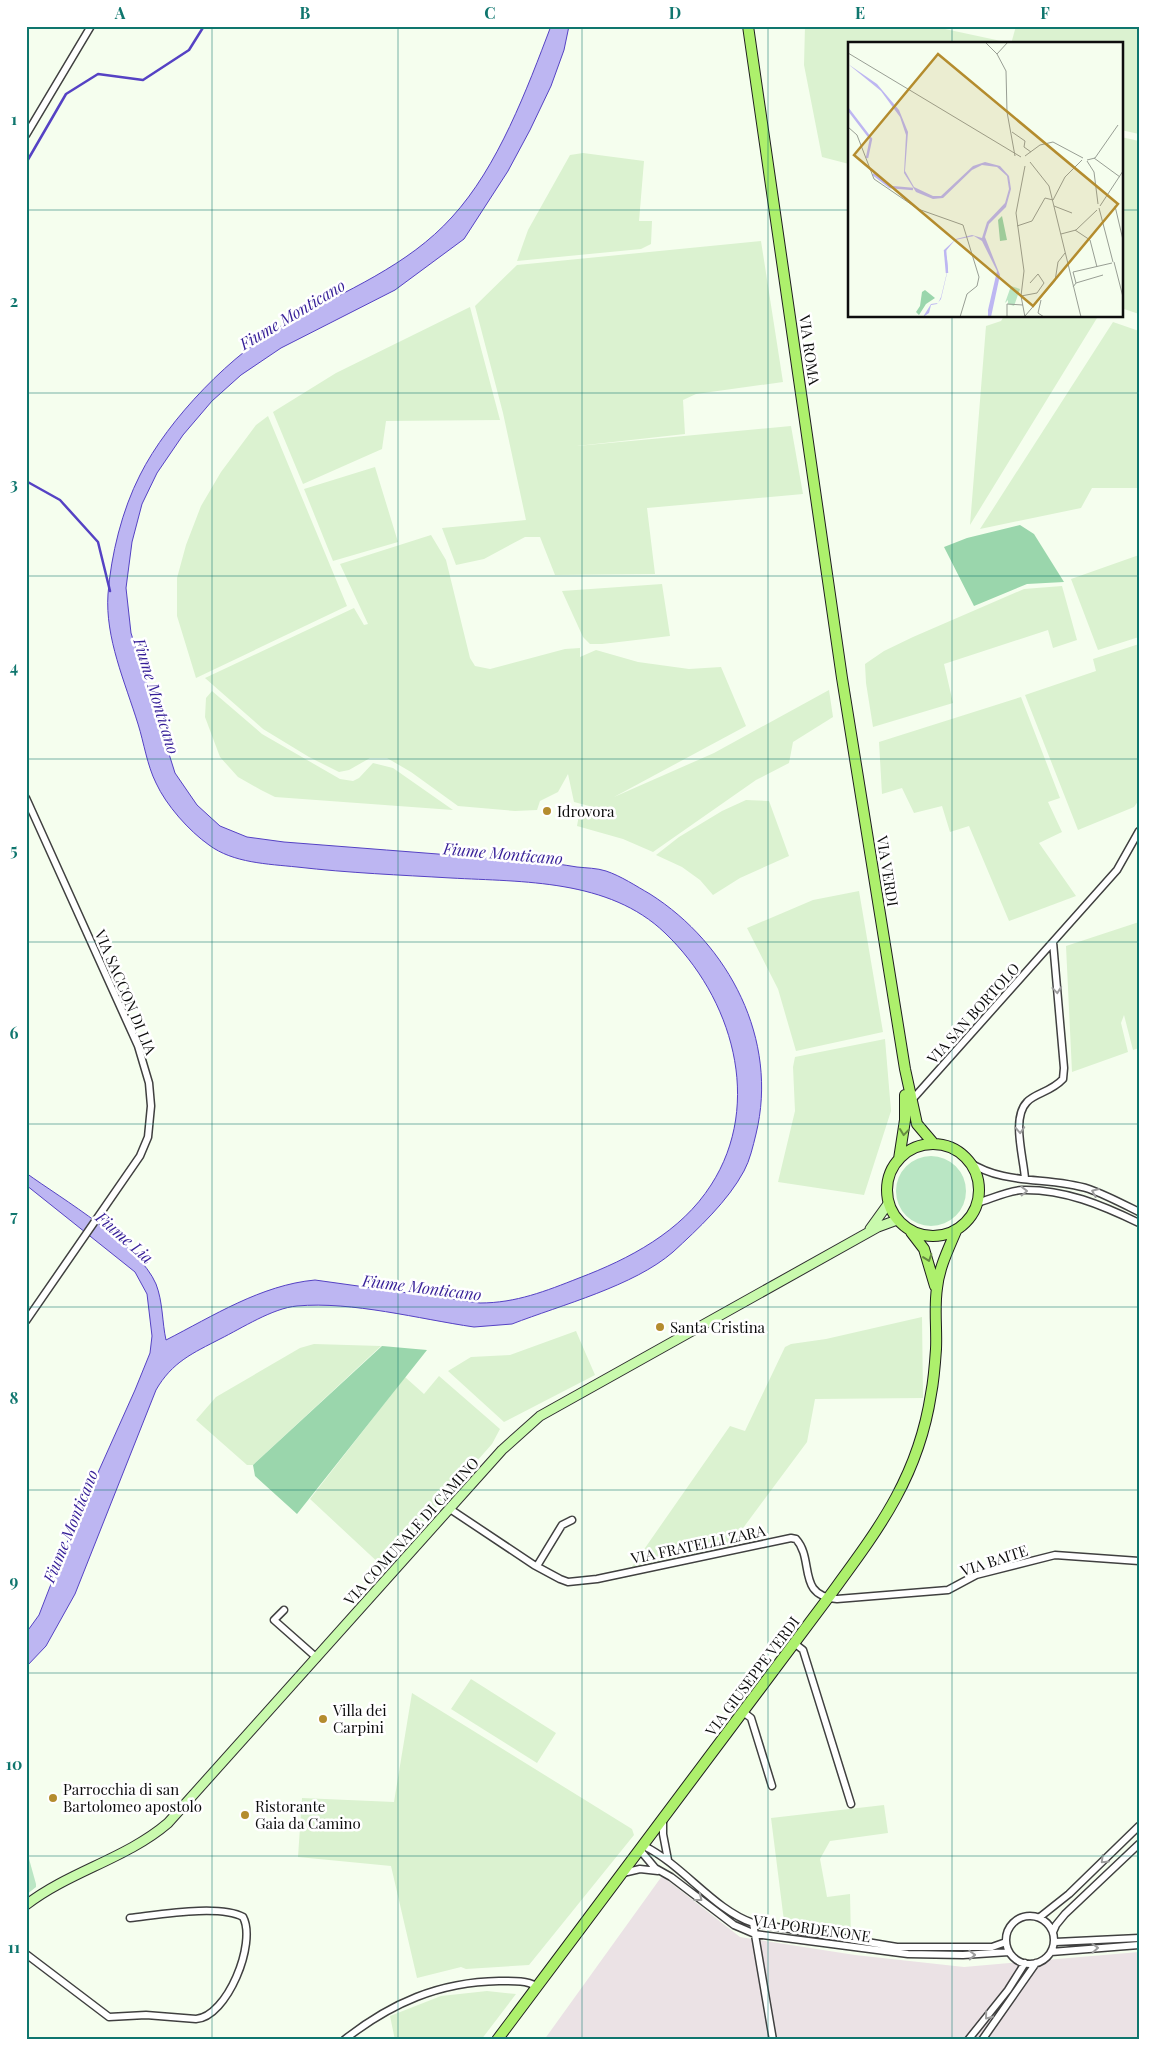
<svg xmlns="http://www.w3.org/2000/svg" width="1165" height="2066" viewBox="0 0 1165 2066" font-family="'Playfair Display',serif">
<style>
.industrial{fill:#ebe2e5}
.farmland{fill:#dbf2d0}
.green{fill:#bae6c4}
.forest{fill:#9ad6ac}
.water{fill:#bdb6f2;stroke:#5542c4}
.lines{fill:none;stroke-linecap:round;stroke-linejoin:round}
.stream{stroke:#5542c4;stroke-width:2.5}
.street-casing{stroke:#404040;stroke-width:9}
.secondary-casing{stroke:#2f2f2f;stroke-width:11}
.primary-casing{stroke:#1e1e1e;stroke-width:12}
.street{stroke:#fff;stroke-width:6}
.secondary{stroke:#c9faad;stroke-width:9}
.primary{stroke:#adf06c;stroke-width:10}
.oneway{stroke:#9e9e9e}
.oneway2{stroke:#658a41}
.grid{fill:none;stroke:#0f766e;stroke-width:1;stroke-opacity:0.55}
.poi-dot{fill:#b48c2e;stroke:#fff;stroke-width:2}
.labels{text-anchor:middle;dominant-baseline:central;stroke-width:5;stroke-linejoin:round;paint-order:stroke}
.street-label{font-size:15px;fill:#0d0d0d;stroke:#fff}
.poi-label{font-size:15px;fill:#0d0d0d;stroke:#fff;text-anchor:start}
.water-label{font-size:16px;font-style:italic;fill:#351e97;stroke:#fff}
.inset-river{fill:none;stroke:#bdb6f2;stroke-width:2.5}
.inset-road{fill:none;stroke:#989e94;stroke-width:1}
.view{fill:#b48c2e;fill-opacity:0.15;stroke:#b48c2e;stroke-width:2.5}
.inset-edge{fill:none;stroke:#0d0d0d;stroke-width:2.5}
.neatline{fill:none;stroke:#0f766e;stroke-width:2}
.grid-label{font-size:16px;text-anchor:middle;font-weight:bold;fill:#0f766e}
</style>
<rect width="100%" height="100%" fill="#f5feee"/>
<!-- industrial -->
<path class="industrial" d="M662 1876 740 1937 855 1955 964 1967 1139 1952V2040H544Z"/>
<!-- farmland -->
<path class="farmland" d="M805 26H931L1001 41 1000 44H849V164L822 157 804 65Z
M1016 26H1139V134L1121 130V44H1011Z
M1121 137 1139 141V314L1121 308Z
M583 153 644 161 639 221H652L651 244 641 249 517 261 528 230 570 155Z
M761 241 783 382 696 394 683 400 685 434 577 446 791 426 803 494 647 508 655 574 555 575 540 537H525L484 559 456 565 442 528 526 520 503 413 475 306 517 265Z
M470 307 500 420 386 421 382 449 303 484 273 412 336 373Z
M1004 316H1088L1097 318 970 525 986 326 1001 321Z
M1113 322 1139 331V488H1092L1081 508 980 529Z
M268 416 347 606 196 678 177 616V578L186 545 201 506 221 472 256 425Z
M375 467 398 542 333 561 304 489Z
M431 535 446 560 470 658 475 666 490 669 565 649 580 648V657L596 650 638 662 689 669 721 667 746 726 614 797 714 753 829 690 833 717 793 742 789 763 756 780 653 852 623 839 577 826 579 815 593 807 574 802 568 774 558 792 540 801 537 810 515 811 458 806 411 772 387 758H370L349 770 339 772 309 757 263 729 205 678 354 608 364 625 368 624 340 564Z
M1139 555V637L1098 650 1071 579Z
M662 584 670 636 602 644H590L583 637 562 591Z
M1062 586 1077 640 1053 648 1048 630 944 664 953 703 873 727 866 683 865 664 884 651 913 637 1024 589Z
M1139 644V800L1134 807 1078 830 1025 695 1096 671 1093 659Z
M212 691 262 734 340 779 353 781 359 778 373 763 393 768 453 810 275 797 261 790 238 777 220 757 205 717 206 698Z
M1021 697 1060 798 1048 802 1062 832 1039 843 1076 896 1009 921 969 826 950 832 942 806 914 813 902 788 882 794 879 742Z
M746 800 769 801 789 856 740 878 713 895 700 880 682 867 656 855 679 837 722 811Z
M859 891 883 1032 796 1051 778 989 747 928 813 900Z
M1139 922V1048L1133 1050 1124 1015 1121 1023 1128 1052 1072 1072 1066 946Z
M885 1039 891 1111 864 1195 778 1182 795 1111 793 1067 795 1057Z
M922 1317 923 1398 815 1399 807 1442 726 1551 629 1571 730 1426 745 1431 785 1347 791 1344 826 1339Z
M576 1331 595 1375 504 1422 448 1371 471 1357 510 1355Z
M314 1344 381 1346 253 1465H247L196 1420 216 1397 300 1348Z
M439 1376 500 1429 492 1444 383 1567 310 1499 405 1377 424 1394Z
M471 1679 556 1733 537 1763 451 1709Z
M412 1693 632 1829 634 1835 529 1965 466 1969 461 1967 417 1978 391 1866 298 1857 302 1798 394 1802Z
M884 1805 888 1833 830 1841 820 1859 827 1897 850 1894 851 1940 785 1929 771 1818Z
M487 1991 516 1994 481 2040H395L390 2016 441 1996Z"/>
<!-- green -->
<path class="green" d="M896 1191a35 35 0 1 1 70 0a35 35 0 1 1-70 0Z
M26 1848 36 1884V1887L26 1895Z"/>
<!-- forest -->
<path class="forest" d="M1020 525 1034 534 1064 582 1027 584 974 606 944 547 967 538Z
M382 1346 427 1350 297 1514 255 1476 253 1465Z"/>
<!-- water -->
<path class="water" d="M551 26H569L564 50 551 86 530 130 508 171 464 239 395 290 281 348 241 375 212 401 183 435 157 473 142 504 132 542 126 588 131 633 175 773 197 805 220 826 247 837 284 842C352 847 421 853 489 858 519 860 548 862 577 867 586 868 597 868 606 871 621 876 636 886 650 894 729 944 779 1040 756 1134 753 1146 750 1160 744 1171 728 1201 698 1229 673 1252 634 1286 561 1305 512 1324L474 1327C419 1319 352 1301 297 1306 273 1308 242 1328 220 1339 193 1353 172 1362 156 1390L75 1594 46 1646 26 1667V1633L39 1615 70 1535 135 1390 150 1353 152 1336 147 1294 135 1272 26 1185V1173C62 1199 139 1244 156 1284 163 1302 162 1322 166 1340 213 1316 261 1285 315 1280L480 1303C516 1303 546 1291 579 1278 629 1259 681 1232 711 1185 764 1103 732 997 665 933 609 879 523 882 451 878 400 875 349 873 297 867 268 864 233 863 209 845 189 831 166 805 156 783 147 765 144 743 138 724 125 682 105 638 108 594 111 555 122 510 140 475 168 419 233 352 288 322 345 291 408 266 452 217 498 167 527 89 551 26Z"/>
<g class="lines">
<!-- stream -->
<path class="stream" d="M26 163 66 94 98 74 143 80 189 50 204 26
M26 481 60 500 98 542 110 591"/>
<!-- street casing -->
<g class="street-casing">
<path id="street" d="M26 135 91 26
M26 798 138 1046 149 1083 151 1106 148 1137 140 1156 26 1321
M911 1101 1117 870 1139 831
M969 1162C1005 1186 1049 1176 1089 1189 1106 1195 1123 1204 1139 1212
M1025 1179C1024 1159 1011 1118 1027 1102 1035 1093 1051 1092 1063 1079L1064 1068 1053 942
M977 1203C991 1199 1007 1191 1022 1190 1064 1189 1102 1205 1139 1223
M450 1509 534 1565 560 1579 568 1582 597 1579 791 1538 796 1539C815 1560 796 1596 837 1599L948 1590 976 1575 1055 1555 1139 1561
M537 1566 562 1525 572 1520
M284 1610 274 1620 317 1658
M794 1643 803 1650 851 1804
M743 1712 751 1718 772 1786
M663 1820V1834L668 1860
M644 1846C683 1865 714 1910 753 1923L897 1947H992L1006 1942
M640 1850 655 1868 671 1877 734 1925 755 1934 908 1954 963 1955 1009 1952
M623 1873 640 1869 658 1871
M1006 1940a24 24 0 1 1 48 0a24 24 0 1 1-48 0Z
M1040 1917 1069 1894 1139 1826
M753 1923 773 2040
M1053 1932 1056 1925 1065 1914 1139 1844
M1055 1942 1139 1938
M1051 1952 1139 1945
M26 1954 109 2017 146 2015 196 2019C227 2017 257 1943 243 1917 219 1904 158 1915 130 1918
M344 2040C391 2003 439 1982 499 1981 511 1981 526 1980 536 1986
M968 2040 1008 1990 1025 1963
M982 2040 1036 1963"/>
</g>
<!-- secondary casing -->
<g class="secondary-casing">
<path id="secondary" d="M870 1229 888 1204
M26 1905C70 1871 126 1859 168 1823L502 1450 540 1416 878 1227 897 1220"/>
</g>
<!-- primary casing -->
<g class="primary-casing">
<path id="primary" d="M748 26 842 678 905 1069 917 1124 934 1144
M887 1190a46 46 0 1 1 92 0a46 46 0 1 1-92 0Z
M899 1159 905 1120V1095
M911 1232 924 1249 935 1286
M497 2040 828 1598C877 1531 918 1479 931 1394 934 1379 935 1364 936 1349 937 1329 934 1308 937 1288 939 1268 948 1250 956 1231"/>
</g>
<!-- street -->
<use href="#street" class="street"/>
<!-- secondary -->
<use href="#secondary" class="secondary"/>
<!-- primary -->
<use href="#primary" class="primary"/>
</g>
<!-- one-way arrows -->
<defs><path id="oneway-chevron" d="M-2-3.5L2.5 0L-2 3.5" fill="none" stroke-width="1.6" stroke-linecap="round" stroke-linejoin="round" transform="scale(1.25)"/></defs>
<g class="oneway">
<use href="#oneway-chevron" transform="translate(1057 990) rotate(85)"/>
<use href="#oneway-chevron" transform="translate(1020 1130) rotate(87)"/>
<use href="#oneway-chevron" transform="translate(1024 1191) rotate(-1)"/>
<use href="#oneway-chevron" transform="translate(1095 1192) rotate(-157)"/>
<use href="#oneway-chevron" transform="translate(1104 1860) rotate(136)"/>
<use href="#oneway-chevron" transform="translate(699 1898) rotate(38)"/>
<use href="#oneway-chevron" transform="translate(1095 1948) rotate(-3)"/>
<use href="#oneway-chevron" transform="translate(972 1955) rotate(-2)"/>
<use href="#oneway-chevron" transform="translate(988 2016) rotate(129)"/>
</g>
<g class="oneway2">
<use href="#oneway-chevron" transform="translate(904 1132) rotate(97)"/>
<use href="#oneway-chevron" transform="translate(928 1258) rotate(71)"/>
</g>
<!-- grid -->
<path class="grid" d="M212 26V2040M398 26V2040M582 26V2040M768 26V2040M952 26V44M26 210H849M1121 210H1139M952 316V2040M26 393H1139M26 576H1139M26 759H1139M26 942H1139M26 1124H1139M26 1307H1139M26 1490H1139M26 1673H1139M26 1856H1139"/>
<!-- markers -->
<g class="poi-dot">
<circle cx="547" cy="811" r="5"/>
<circle cx="660" cy="1327" r="5"/>
<circle cx="323" cy="1719" r="5"/>
<circle cx="53" cy="1798" r="5"/>
<circle cx="245" cy="1815" r="5"/>
</g>
<g class="labels">
<!-- street labels -->
<g class="street-label">
<text transform="translate(810 350) rotate(82)">VIA ROMA</text>
<text transform="translate(888 871) rotate(81)">VIA VERDI</text>
<text transform="translate(126 992) rotate(67)">VIA SACCON DI LIA</text>
<text transform="translate(973 1013) rotate(-48)">VIA SAN BORTOLO</text>
<text transform="translate(411 1531) rotate(-48)">VIA COMUNALE DI CAMINO</text>
<text transform="translate(698 1544) rotate(-12)">VIA FRATELLI ZARA</text>
<text transform="translate(994 1560) rotate(-18)">VIA BAITE</text>
<text transform="translate(752 1676) rotate(-53)">VIA GIUSEPPE VERDI</text>
<text transform="translate(812 1928) rotate(8)">VIA PORDENONE</text>
</g>
<!-- poi labels -->
<g class="poi-label">
<text x="557" y="811">Idrovora</text>
<text x="670" y="1327">Santa Cristina</text>
<text x="333" y="1710">Villa dei<tspan x="333" dy="17">Carpini</tspan></text>
<text x="63" y="1789">Parrocchia di san<tspan x="63" dy="17">Bartolomeo apostolo</tspan></text>
<text x="255" y="1806">Ristorante<tspan x="255" dy="17">Gaia da Camino</tspan></text>
</g>
<!-- water labels -->
<g class="water-label">
<text transform="translate(292 314) rotate(-31)">Fiume Monticano</text>
<text transform="translate(157 696) rotate(73)">Fiume Monticano</text>
<text transform="translate(503 853) rotate(5)">Fiume Monticano</text>
<text transform="translate(125 1237) rotate(41)">Fiume Lia</text>
<text transform="translate(422 1287) rotate(7)">Fiume Monticano</text>
<text transform="translate(70 1526) rotate(-68)">Fiume Monticano</text>
</g>
</g>
<!-- overview -->
<g transform="translate(848 42)">
<rect width="275" height="275" fill="#f5feee"/>
<path d="M163 244 172 247 166 264 160 262V258L157 261Z" fill="#bae6c4"/>
<path d="M154 174 159 198 152 199 150 178ZM77 248 87 256 78 262 71 273 68 270 72 264 74 250Z" fill="#9ad6ac"/>
<path d="M0 22 29 42 51 68 60 90 57 129 66 145 85 154H93L125 124 137 120 152 124 161 134 163 147 158 165 141 182 137 195 152 233 143 275H140V268L149 229 134 199 126 194 107 198 97 210 99 217 100 227 93 257 89 262 83 263 81 271 75 275 83 262 90 261 93 255 99 230 96 208 108 197 124 193 134 196 139 180 157 161 161 147 159 134 149 125 134 123 124 128 95 156 85 157 68 150 56 131 58 93 52 75 33 49Z" fill="#bdb6f2"/>
<path class="inset-river" d="M0 67 23 97 19 116M25 132 42 145 65 147M97 208 99 231"/>
<path class="inset-road" d="M137 0 149 12 158 29 159 70 167 114M0 11 173 115M149 12 160 0M0 85 9 93 26 137 70 167 115 183 131 235 129 244 119 252 112 275M164 90 177 99 176 105 183 110M177 114 192 103 205 100 235 116M246 116 272 135M239 118 247 116 270 83M239 119 246 130 250 162M182 120 201 144 233 275M177 124 168 171 176 229 173 254 177 275M206 164 224 171M252 164 275 129M267 164 275 198M251 166 265 220M169 184 184 179 197 156 205 158 217 135 234 118M227 188 242 198 249 225M213 192 228 188 249 168M266 220 275 255M228 241 225 230 264 221M225 245 228 241 255 233M173 254 189 251 196 241 190 232 182 241M193 258 190 271 196 275M177 274 207 239 210 220 217 211M159 275V262L175 263"/>
<path class="view" d="M90 12 270 162 185 264 6 113Z"/>
<rect width="275" height="275" class="inset-edge"/>
</g>
<!-- border -->
<rect width="1165" height="2066" fill="none" stroke="#ffffff" stroke-width="55"/>
<rect x="28" y="28" width="1110" height="2010" class="neatline"/>
<g class="grid-label">
<text x="120" y="19">A</text>
<text x="305" y="19">B</text>
<text x="490" y="19">C</text>
<text x="675" y="19">D</text>
<text x="860" y="19">E</text>
<text x="1045" y="19">F</text>
<text x="14" y="125">1</text>
<text x="14" y="307">2</text>
<text x="14" y="490">3</text>
<text x="14" y="673">4</text>
<text x="14" y="856">5</text>
<text x="14" y="1039">6</text>
<text x="14" y="1222">7</text>
<text x="14" y="1404">8</text>
<text x="14" y="1587">9</text>
<text x="14" y="1770">10</text>
<text x="14" y="1953">11</text>
</g>
</svg>
